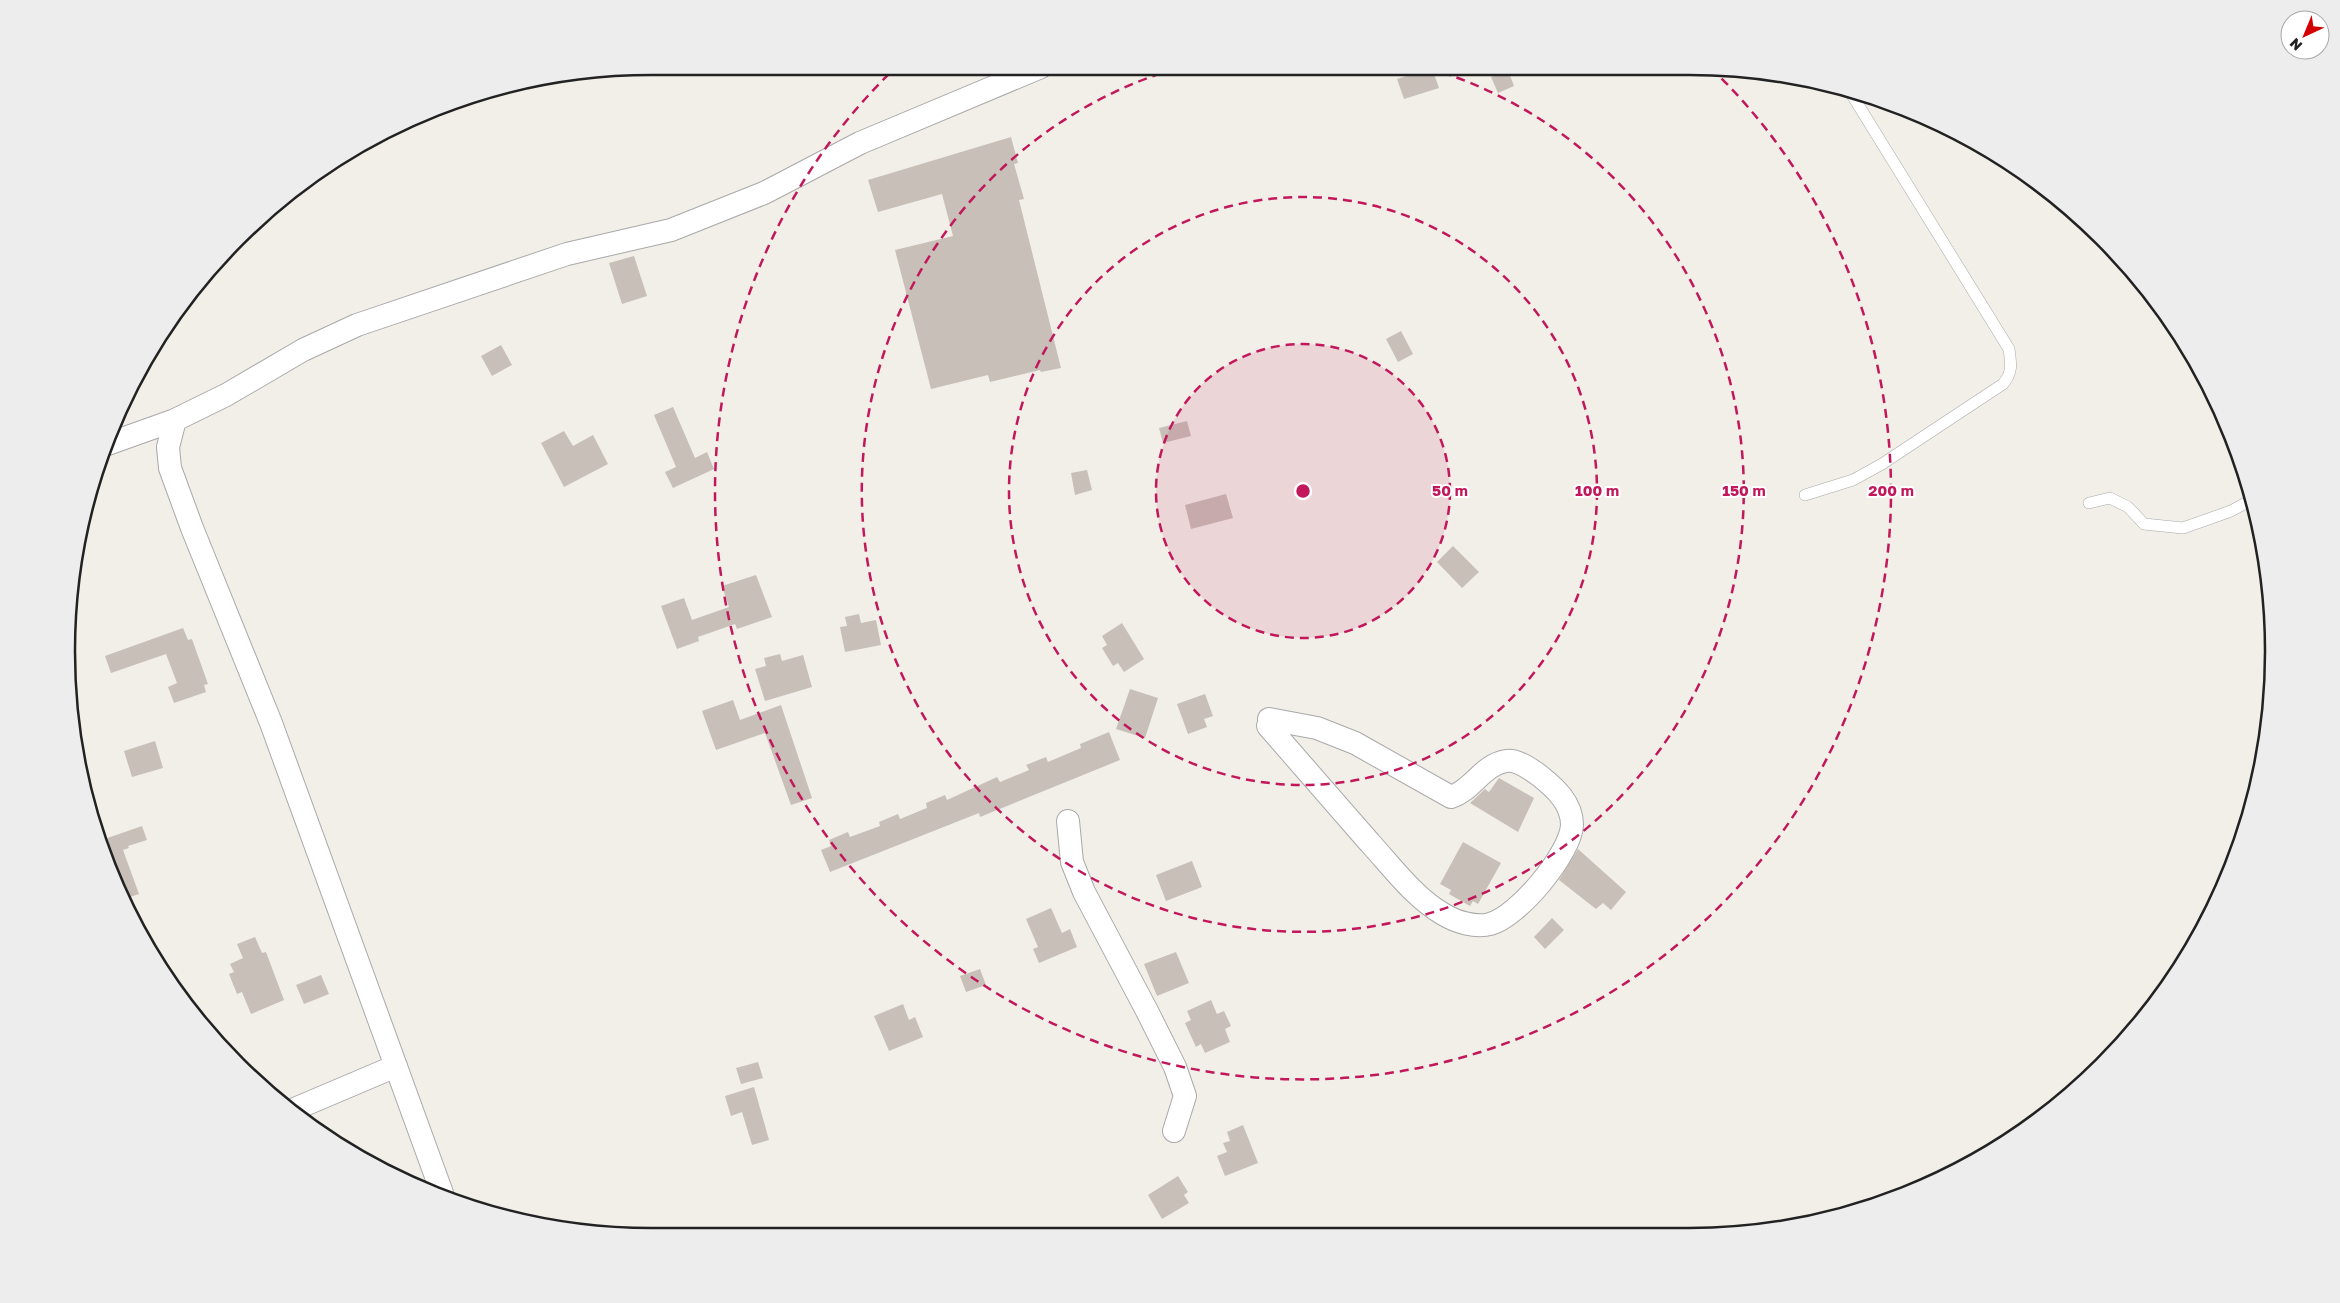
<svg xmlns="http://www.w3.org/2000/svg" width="2340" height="1303" viewBox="0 0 2340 1303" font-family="'Golos Text',sans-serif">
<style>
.building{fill:#c7bfb8}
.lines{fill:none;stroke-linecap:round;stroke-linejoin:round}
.lane-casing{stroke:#a9a9a9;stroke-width:12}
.street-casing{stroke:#a9a9a9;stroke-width:24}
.lane{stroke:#fff;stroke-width:11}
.street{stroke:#fff;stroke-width:22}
.ring{fill:none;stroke:#c2185b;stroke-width:2.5;stroke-dasharray:9 6}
.rim{fill:none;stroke:#222;stroke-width:2.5}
.centre{fill:#c2185b;stroke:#fff;stroke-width:2.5}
.ring-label{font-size:15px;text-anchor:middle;font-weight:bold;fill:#c2185b;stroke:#fff;stroke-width:4;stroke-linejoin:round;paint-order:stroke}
</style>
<rect width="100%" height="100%" fill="#f2efe9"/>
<!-- building -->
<path class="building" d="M1432 68 1439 88 1404 99 1397 79Z
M1508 70 1514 86 1498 93 1491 77Z
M1011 137 1018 163 1014 164 1024 199 1019 200 1061 368 1041 372 1040 370 990 382 988 375 931 389 895 250 953 236 942 194 878 212 868 180Z
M634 256 647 296 622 304 609 263Z
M1401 331 1413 354 1398 362 1386 339Z
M501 345 512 365 492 376 481 356Z
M673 407 695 458 707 452 714 469 673 488 665 472 676 467 654 415Z
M1187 421 1191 436 1163 443 1159 428Z
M564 431 573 446 593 435 608 464 564 487 541 443Z
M1087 470 1092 490 1075 495 1071 473Z
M1226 494 1233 518 1191 529 1185 505Z
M1453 546 1479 572 1462 588 1437 562Z
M756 575 772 617 737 629 735 624 698 637 699 641 677 649 661 606 684 598 692 620 729 607 722 586Z
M859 614 861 623 876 620 881 645 845 652 840 627 847 626 845 617Z
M1122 623 1144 659 1124 672 1118 663 1113 666 1102 648 1107 645 1102 636Z
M183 628 188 640 192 639 208 684 204 685 206 692 174 703 168 687 177 683 166 654 111 673 105 656Z
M780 654 782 661 803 655 812 687 765 701 755 669 766 666 764 658Z
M1130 689 1158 698 1145 738 1116 729Z
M1205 694 1213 716 1204 719 1207 727 1188 734 1177 704Z
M733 700 740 720 781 705 812 798 791 805 765 733 716 750 702 711Z
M1109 732 1120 760 980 817 979 813 830 872 821 850 831 846 829 840 848 832 850 837 880 826 879 822 898 814 900 819 927 808 926 803 945 795 947 800 997 777 1000 782 1029 770 1026 765 1046 757 1048 762 1081 748 1080 744Z
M155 741 163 768 132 777 124 751Z
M1499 778 1534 798 1518 832 1470 803 1485 789 1489 792Z
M142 826 147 840 128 846 129 848 123 850 139 894 124 899 108 853 104 854 99 841Z
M1463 842 1501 863 1478 904 1473 901 1470 906 1449 894 1451 890 1440 884Z
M1578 849 1626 892 1611 910 1603 903 1596 909 1559 880Z
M1192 861 1202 887 1166 901 1156 875Z
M1051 908 1062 933 1070 929 1077 947 1039 963 1033 949 1038 947 1026 919Z
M1552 918 1564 930 1545 949 1534 937Z
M255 937 262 953 266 952 284 1000 251 1014 242 992 237 994 229 974 234 972 230 964 243 958 237 944Z
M1176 952 1189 983 1157 996 1144 964Z
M980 969 986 985 966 992 960 976Z
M321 975 329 994 304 1004 296 985Z
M1211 1000 1217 1014 1224 1011 1231 1026 1225 1029 1230 1042 1205 1053 1201 1044 1196 1047 1185 1023 1191 1020 1187 1011Z
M903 1004 909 1020 915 1017 923 1037 889 1051 874 1016Z
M758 1062 763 1078 741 1084 736 1068Z
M754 1087 769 1140 752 1145 742 1112 731 1116 725 1096Z
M1243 1125 1258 1163 1225 1176 1217 1156 1227 1152 1223 1143 1230 1141 1227 1132Z
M1178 1176 1188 1192 1184 1195 1189 1203 1162 1219 1148 1195Z"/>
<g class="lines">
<!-- lane casing -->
<g class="lane-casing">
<path id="lane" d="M1805 495 1853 480 1882 464 2003 384C2013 372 2011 364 2009 349L1849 90
M2089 503 2110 498 2128 507 2144 524 2183 528 2231 511 2253 499"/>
</g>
<!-- street casing -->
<g class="street-casing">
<path id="street" d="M175 420 168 447 170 468 192 528 271 723 442 1193
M105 445 175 420 226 395 303 350 357 325 567 254 671 230 764 193 860 143 1041 67
M1268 726C1302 765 1336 804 1370 843 1392 867 1415 898 1443 914 1456 922 1476 928 1490 924 1518 917 1571 853 1572 825 1572 803 1555 788 1540 776 1532 770 1517 759 1506 761 1482 765 1473 790 1451 797L1355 743 1317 728 1269 719
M1068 821 1072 862 1084 892 1147 1011 1175 1067 1185 1096 1174 1131
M290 1111 396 1066"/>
</g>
<!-- lane -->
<use href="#lane" class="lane"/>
<!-- street -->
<use href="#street" class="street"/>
</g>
<!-- distance rings -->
<circle cx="1303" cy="491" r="147" fill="#c2185b" fill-opacity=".12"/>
<g class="ring">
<circle cx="1303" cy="491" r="147"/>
<circle cx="1303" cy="491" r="294"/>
<path d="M1428 68A441 441 0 1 1 1181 67"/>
<path d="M1711 68A588 588 0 1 1 895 68"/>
</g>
<!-- crop -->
<path d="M0 0H2340V1303H0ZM651 75H1689A576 576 0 0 1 2265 651V652A576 576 0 0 1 1689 1228H651A576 576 0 0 1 75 652V651A576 576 0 0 1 651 75Z" fill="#ededed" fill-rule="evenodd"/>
<path class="rim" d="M651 75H1689A576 576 0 0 1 2265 651V652A576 576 0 0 1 1689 1228H651A576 576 0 0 1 75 652V651A576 576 0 0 1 651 75Z"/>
<circle cx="1303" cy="491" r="8" class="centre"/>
<g class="ring-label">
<text x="1450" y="496">50 m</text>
<text x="1597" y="496">100 m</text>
<text x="1744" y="496">150 m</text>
<text x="1891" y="496">200 m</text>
</g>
<!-- north arrow -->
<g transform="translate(2305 35) rotate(224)"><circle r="24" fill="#ffffff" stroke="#a7a7a7"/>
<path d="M0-4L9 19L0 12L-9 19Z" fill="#d40000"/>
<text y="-8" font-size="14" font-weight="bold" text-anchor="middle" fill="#222222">N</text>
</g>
</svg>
